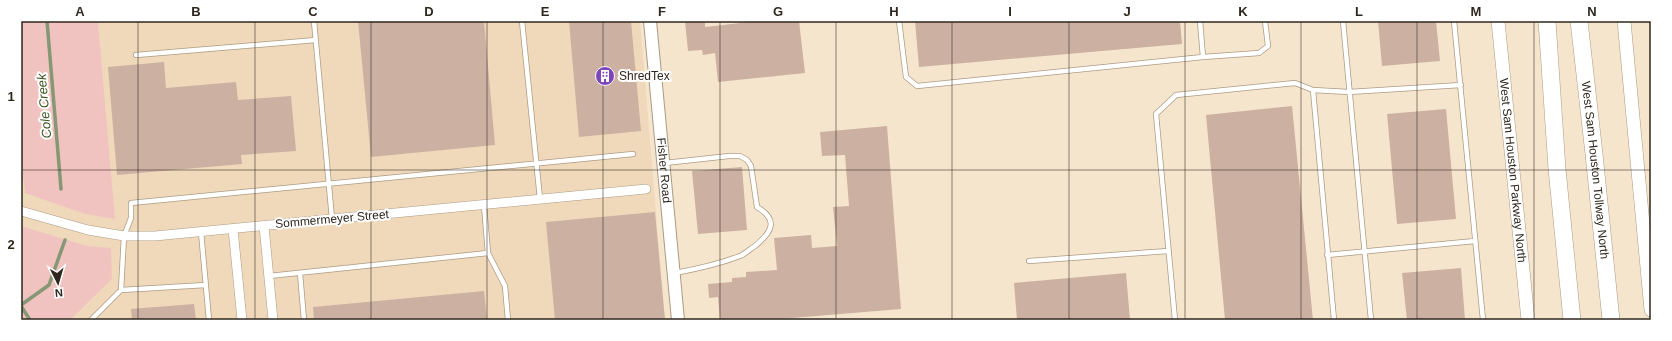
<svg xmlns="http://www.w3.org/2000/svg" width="1672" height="341" viewBox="0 0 1672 341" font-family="Arial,sans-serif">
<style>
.built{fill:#efd9ba}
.green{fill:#f1c3c0}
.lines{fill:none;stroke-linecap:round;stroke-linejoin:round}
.stream{stroke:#859774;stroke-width:3.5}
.building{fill:#ccb1a2}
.service-casing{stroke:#ac9b84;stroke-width:6}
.minor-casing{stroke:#ac9b84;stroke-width:10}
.tertiary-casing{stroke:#ac9b84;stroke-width:14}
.secondary-casing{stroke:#ac9b84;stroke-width:14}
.motorway-casing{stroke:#ac9b84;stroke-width:18}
.service{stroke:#fff;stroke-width:4.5}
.minor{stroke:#fff;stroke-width:9}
.tertiary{stroke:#fff;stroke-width:12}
.secondary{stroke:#fff;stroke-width:13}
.motorway{stroke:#fff;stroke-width:17}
.grid{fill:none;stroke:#2e271e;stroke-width:1;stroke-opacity:0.55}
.labels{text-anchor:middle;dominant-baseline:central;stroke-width:4;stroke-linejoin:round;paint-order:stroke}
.poi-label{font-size:12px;fill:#2e271e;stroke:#fff;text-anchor:start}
.street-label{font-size:12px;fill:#2e271e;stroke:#fff}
.water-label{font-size:13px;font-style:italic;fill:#364e18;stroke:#fff}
.neatline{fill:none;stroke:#2e271e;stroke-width:1.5}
.grid-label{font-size:13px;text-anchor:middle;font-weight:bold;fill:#2e271e}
</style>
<rect width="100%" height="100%" fill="#f6e5cd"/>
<!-- built -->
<path class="built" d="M21 21H640L665 320H21Z"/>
<!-- green -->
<path class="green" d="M21 21H115L98 23 115 219 85 214 25 193 21 155Z
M21 226 87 246 111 248 112 279 71 319 21 320Z"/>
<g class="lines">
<!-- stream -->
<path class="stream" d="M47 21 61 189
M21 305 49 285 65 240
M21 306 30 320"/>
</g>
<!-- building -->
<path class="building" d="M358 21H484L495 145 371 157Z
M569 21H631L641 131 579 137Z
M685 21H705V27L758 21H799L805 73 718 82 715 53 703 55 702 50 688 51Z
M915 21H1180L1182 44 919 67Z
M1378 21H1436L1440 61 1382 66Z
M164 62 166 88 236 82 238 100 291 96 296 151 241 155 242 164 117 175 108 67Z
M1292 106 1313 320H1225L1206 115Z
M1446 109 1456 219 1397 224 1387 114Z
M887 126 901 309 768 320H720L718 297 709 298 708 284 732 282V278L746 277V272L777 270 774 238 811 235 812 248 837 246 833 207 849 206 845 155 822 156 820 132Z
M742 167 747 230 698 234 692 171Z
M655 212 665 320H555L546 222Z
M1461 268 1465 320H1407L1402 273Z
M1126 273 1130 320H1017L1014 283Z
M484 291 487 320H314L313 307Z
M194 304 196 320H132L131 309Z"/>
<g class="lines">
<!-- service casing -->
<g class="service-casing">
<path id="service" d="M314 21 332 219
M522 21 540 199
M899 21 906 77 917 86 1203 57 1200 21
M1343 21 1371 320
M1454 21 1483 320
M136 55 316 40
M1203 57 1259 53 1268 46 1265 21
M1313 90 1334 320
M665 163 729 156H740L747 160 751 166 757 207C779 220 772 232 755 246 750 249 745 254 740 256 719 264 697 269 675 273
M484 205 488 253 505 286 508 320
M201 232 209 320
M1327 255 1475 241
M1029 261 1168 251
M300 273 304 320
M269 276 488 253
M121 290 206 285
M91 320 121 290 124 236 131 218V203L633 154
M1175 320 1156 114 1176 95 1295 83 1313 90 1349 92 1461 85"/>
</g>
<!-- minor casing -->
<g class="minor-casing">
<path id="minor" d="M21 211 88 230 124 236H155L646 189
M264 226 273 320
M233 229 242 320"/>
</g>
<!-- tertiary casing -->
<g class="tertiary-casing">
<g id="tertiary">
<path id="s1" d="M650 21 678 320"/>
</g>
</g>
<!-- secondary casing -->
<g class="secondary-casing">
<g id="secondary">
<path id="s2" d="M1498 21 1528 320"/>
<path d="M1624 21 1651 310"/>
</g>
</g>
<!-- motorway casing -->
<g class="motorway-casing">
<g id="motorway">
<path d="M1547 21 1557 169 1572 320"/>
<path id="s3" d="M1579 21 1594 154 1611 320"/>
</g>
</g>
<!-- service -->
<use href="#service" class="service"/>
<!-- minor -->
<use href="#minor" class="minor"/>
<!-- tertiary -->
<use href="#tertiary" class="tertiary"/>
<!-- secondary -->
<use href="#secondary" class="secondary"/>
<!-- motorway -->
<use href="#motorway" class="motorway"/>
</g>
<!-- grid -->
<path class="grid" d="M138 21V320M255 21V320M371 21V320M487 21V320M603 21V320M720 21V320M836 21V320M952 21V320M1069 21V320M1185 21V320M1301 21V320M1417 21V320M1534 21V320M21 170H1651"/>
<!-- icons -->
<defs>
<g id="building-disc" transform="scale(1)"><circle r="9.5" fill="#7e44ba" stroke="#fff"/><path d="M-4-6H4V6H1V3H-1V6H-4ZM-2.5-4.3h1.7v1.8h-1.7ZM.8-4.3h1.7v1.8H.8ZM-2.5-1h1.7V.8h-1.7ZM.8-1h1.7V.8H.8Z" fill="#fff"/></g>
</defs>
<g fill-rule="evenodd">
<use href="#building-disc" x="605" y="76"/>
</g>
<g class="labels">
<!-- poi labels -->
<g class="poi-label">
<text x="619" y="76">ShredTex</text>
</g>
<!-- street labels -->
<g class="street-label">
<text stroke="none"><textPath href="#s2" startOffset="150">West Sam Houston Parkway North</textPath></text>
<text stroke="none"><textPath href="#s3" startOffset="150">West Sam Houston Tollway North</textPath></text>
<text stroke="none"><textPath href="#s1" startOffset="150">Fisher Road</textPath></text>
<text transform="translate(332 219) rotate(-5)">Sommermeyer Street</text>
</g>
<!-- water labels -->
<g class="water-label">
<text transform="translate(44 106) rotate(-95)">Cole Creek</text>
</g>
</g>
<!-- border -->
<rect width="1672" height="341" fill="none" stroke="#ffffff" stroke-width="44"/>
<!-- north arrow -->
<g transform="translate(58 283) rotate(175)" stroke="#ffffff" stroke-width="3" paint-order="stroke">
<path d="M0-3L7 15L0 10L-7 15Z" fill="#2e271e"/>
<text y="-6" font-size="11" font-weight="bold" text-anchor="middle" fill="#2e271e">N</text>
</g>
<rect x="22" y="22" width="1628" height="297" class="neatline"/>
<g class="grid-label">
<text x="80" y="16">A</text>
<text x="196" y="16">B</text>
<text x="313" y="16">C</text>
<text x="429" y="16">D</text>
<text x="545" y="16">E</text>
<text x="662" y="16">F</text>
<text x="778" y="16">G</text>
<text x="894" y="16">H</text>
<text x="1010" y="16">I</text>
<text x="1127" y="16">J</text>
<text x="1243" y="16">K</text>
<text x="1359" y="16">L</text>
<text x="1476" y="16">M</text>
<text x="1592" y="16">N</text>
<text x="11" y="101">1</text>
<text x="11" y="249">2</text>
</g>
</svg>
